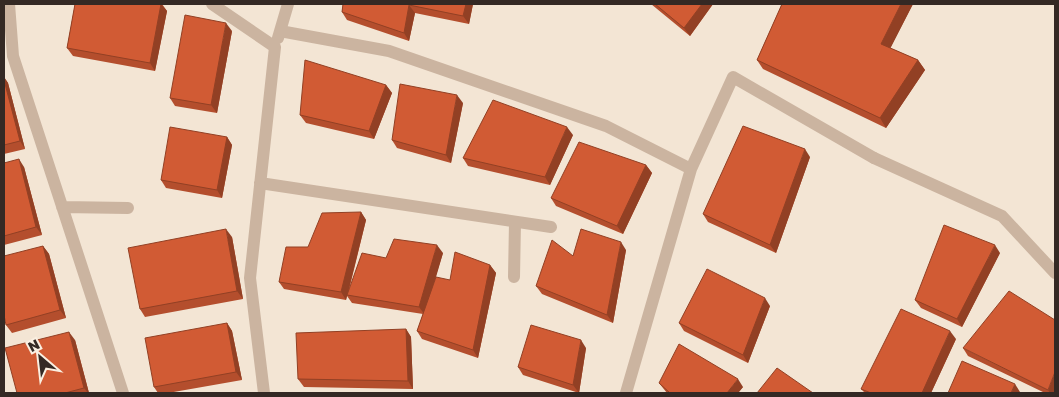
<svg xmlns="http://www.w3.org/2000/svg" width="1059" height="397" viewBox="0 0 1059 397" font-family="'Golos Text',sans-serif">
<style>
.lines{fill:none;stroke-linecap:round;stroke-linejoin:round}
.lane{stroke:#cbb4a0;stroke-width:12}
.street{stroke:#cbb4a0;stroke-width:12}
.wall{fill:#b44e2d}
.shaded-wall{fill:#924024}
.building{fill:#d15b34;stroke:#924024}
</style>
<rect width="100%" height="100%" fill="#f3e5d4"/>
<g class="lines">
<!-- lane -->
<path class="lane" d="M874 158 1002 216 1055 273"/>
<!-- street -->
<path class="street" d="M9 4 13 56 123 393
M212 4 275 47 250 278 264 393
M280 31 389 51 606 126 691 169 626 393
M278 38 288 4
M691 169 733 77 874 158
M260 183 551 227
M62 207 128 208
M514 277 515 222"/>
</g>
<!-- wall -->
<path class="wall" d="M75 4H162L167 11 155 71 73 56 67 48Z
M343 4H473L469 24 415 13 409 41 347 20 342 12Z
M651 4H713L690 36Z
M782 4H913L890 48 918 60 925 70 886 128 763 69 757 60Z
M232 31 217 113 175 106 170 98Z
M4 77 8 83 25 149 4 154Z
M386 85 392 93 374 139 306 123 300 115Z
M463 103 451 163 397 148 392 140Z
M573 135 550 185 468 166 463 158Z
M227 137 232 145 222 198 166 188 161 180Z
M810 157 776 253 708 222 703 214Z
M4 163 24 167 42 235 4 245Z
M646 165 652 173 623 234 556 206 551 198Z
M361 212 366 220 349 290 386 258 443 253 432 288 450 280 490 265 496 273 478 358 422 339 417 331 423 314 352 303 347 296 346 300 284 289 279 282 308 247Z
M232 237 243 299 145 317 140 309Z
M43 246 49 254 66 318 12 333 6 325Z
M626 250 613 323 542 294 536 286 573 256Z
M1000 253 962 327 921 308 915 300Z
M770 306 748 363 684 331 679 323Z
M227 323 232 331 242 380 168 393H158L154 387Z
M406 329 411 337 413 389 304 387 298 379Z
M956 339 931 393H865L861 389Z
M75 340 89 393H17Z
M586 348 579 393 523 375 518 367Z
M963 348 1055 393H1045L968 356Z
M659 383 743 387 738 393H667Z"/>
<!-- shaded-wall -->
<path class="shaded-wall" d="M161 4 167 11 155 71 150 63Z
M466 4H473L469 24 463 16Z
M702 4H713L690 36 684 28Z
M901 4H913L888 53 881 44Z
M409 5 415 13 409 41 404 33Z
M226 23 232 31 217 113 211 105Z
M918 60 925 70 886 128 880 118Z
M4 77 8 83 25 149 20 141 4 80Z
M386 85 392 93 374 139 369 131Z
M457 95 463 103 451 163 446 155Z
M567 127 573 135 550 185 545 177Z
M227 137 232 145 222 198 217 190Z
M805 149 810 157 776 253 770 245Z
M19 159 24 167 42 235 36 227Z
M646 165 652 173 623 234 617 226Z
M361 212 366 220 346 300 341 292Z
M226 229 232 237 243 299 237 291Z
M621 242 626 250 613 323 607 315Z
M437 245 443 253 425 315 419 307Z
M995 245 1000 253 962 327 957 319Z
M43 246 49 254 66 318 60 310Z
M490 265 496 273 478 358 473 350Z
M765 298 770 306 748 363 743 355Z
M227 323 232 331 242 380 236 372Z
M406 329 411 337 413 389 408 381Z
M950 331 956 339 931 393H922Z
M69 332 75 340 89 393H88L84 388Z
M581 340 586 348 579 393 573 385Z
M1055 372V393H1050L1048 390Z
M738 379 743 387 738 393H727Z
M1015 384 1020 392V393H1011Z"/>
<!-- building -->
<path class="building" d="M75 4H161L150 63 67 48Z
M343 4H466L463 16 409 5 404 33 342 12Z
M655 4H702L684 28Z
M782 4H901L881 44 918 60 880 118 757 60Z
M185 15 226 23 211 105 170 98Z
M305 60 386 85 369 131 300 115Z
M4 80 20 141 4 145Z
M400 84 457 95 446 155 392 140Z
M493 100 567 127 545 177 463 158Z
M743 126 805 149 770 245 703 214Z
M170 127 227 137 217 190 161 180Z
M579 142 646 165 617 226 551 198Z
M19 159 36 227 4 236V163Z
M361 212 341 292 279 282 286 247H308L322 213Z
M944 225 995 245 957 319 915 300Z
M226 229 237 291 140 309 128 248Z
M581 229 621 242 607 315 536 286 552 240 573 256Z
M394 239 437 245 419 307 347 295 362 253 386 258Z
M43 246 60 310 6 325 4 315V256Z
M455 252 490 265 473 350 417 331 436 277 450 280Z
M707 269 765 298 743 355 679 323Z
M1009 291 1055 320V372L1048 390 963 348Z
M901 309 950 331 922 393H871L861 389Z
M227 323 236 372 154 387 145 338Z
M531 325 581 340 573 385 518 367Z
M406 329 408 381 298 379 296 333Z
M69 332 84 388 65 393H17L5 348Z
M679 344 738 379 727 393H670L659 383Z
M962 361 1015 384 1011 393H948Z
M777 368 813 393H757Z"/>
<!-- border -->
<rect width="1059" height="397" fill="none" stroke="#342924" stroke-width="10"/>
<!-- north arrow -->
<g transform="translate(40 357) rotate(332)" stroke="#faefe1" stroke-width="4" paint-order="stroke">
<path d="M0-4L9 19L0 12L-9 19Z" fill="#342924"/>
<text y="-8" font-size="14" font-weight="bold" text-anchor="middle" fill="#342924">N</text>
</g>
</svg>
